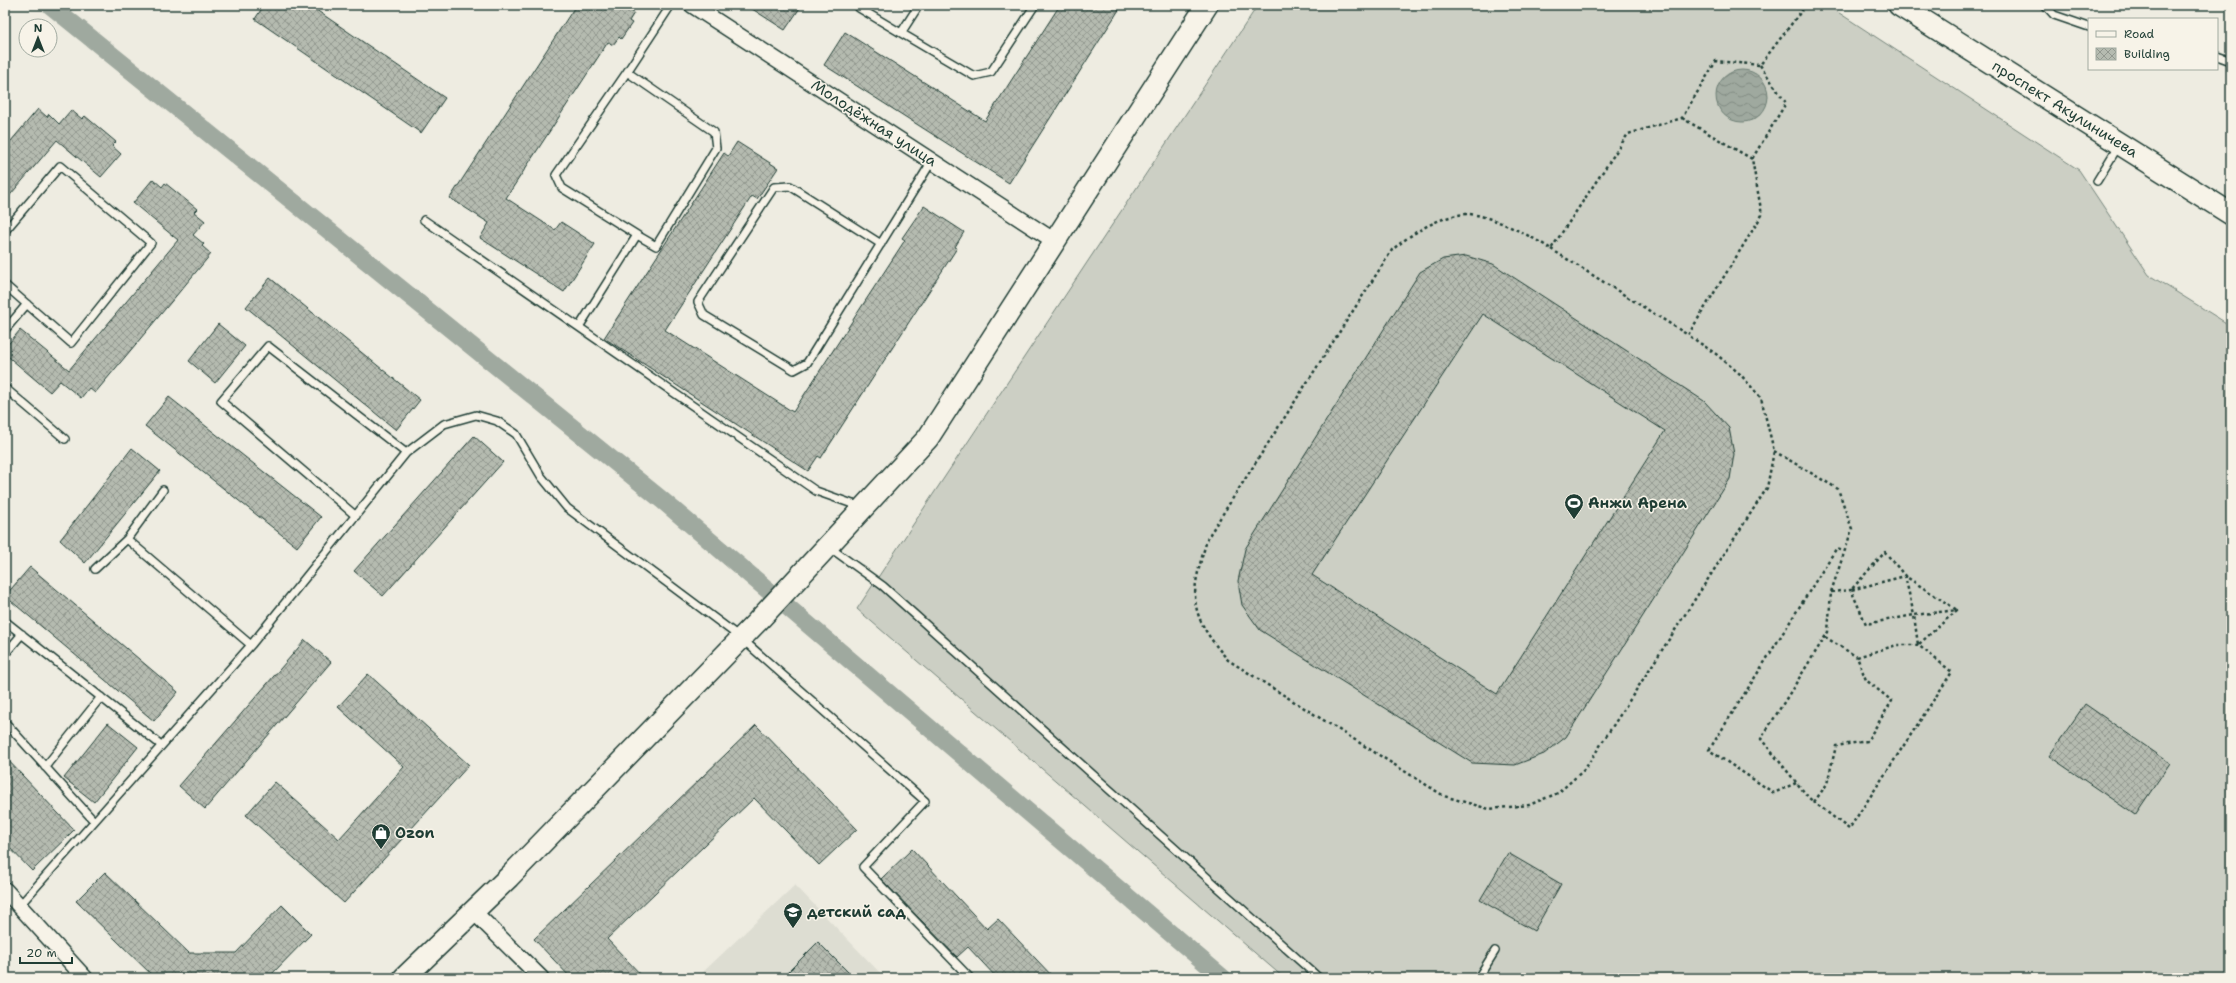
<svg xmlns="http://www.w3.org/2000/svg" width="2236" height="983" viewBox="0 0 2236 983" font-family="'Shantell Sans',sans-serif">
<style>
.built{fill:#ddddd2}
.pitch{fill:#cccfc4;stroke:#76867c}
.water{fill:url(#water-waves);stroke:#6c7e74}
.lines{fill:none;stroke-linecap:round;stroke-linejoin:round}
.canal{stroke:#9fa99f;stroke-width:18}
.building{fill:url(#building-cross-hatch);stroke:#1f3d34;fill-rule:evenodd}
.lane-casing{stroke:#1f3d34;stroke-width:10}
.street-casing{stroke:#1f3d34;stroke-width:18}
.secondary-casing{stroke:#1f3d34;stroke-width:24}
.path{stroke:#1f3d34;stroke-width:2.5;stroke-dasharray:3 3;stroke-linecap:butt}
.lane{stroke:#f7f3e8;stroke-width:7}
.street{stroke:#f7f3e8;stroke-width:15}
.secondary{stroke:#f7f3e8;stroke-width:21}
.labels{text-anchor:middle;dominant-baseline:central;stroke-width:3;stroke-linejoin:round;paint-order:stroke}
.street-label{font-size:15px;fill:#1f3d34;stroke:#f7f3e8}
.poi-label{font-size:15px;font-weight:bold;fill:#1f3d34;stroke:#f7f3e8;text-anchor:start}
</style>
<defs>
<pattern id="water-waves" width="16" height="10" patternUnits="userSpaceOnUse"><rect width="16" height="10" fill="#9fa99f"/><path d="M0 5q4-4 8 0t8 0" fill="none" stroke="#818b82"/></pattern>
<pattern id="building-cross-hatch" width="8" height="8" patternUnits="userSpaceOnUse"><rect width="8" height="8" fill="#b5bbb0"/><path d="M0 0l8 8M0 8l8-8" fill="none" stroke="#939990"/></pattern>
</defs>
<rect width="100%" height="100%" fill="#eeece1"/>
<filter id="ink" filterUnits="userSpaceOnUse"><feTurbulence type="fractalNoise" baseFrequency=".025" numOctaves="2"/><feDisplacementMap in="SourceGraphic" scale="8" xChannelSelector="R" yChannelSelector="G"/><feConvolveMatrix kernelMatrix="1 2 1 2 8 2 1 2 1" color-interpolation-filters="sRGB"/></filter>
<g filter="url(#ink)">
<!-- built -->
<path class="built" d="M795 885 885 978H707L702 973Z"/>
<!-- pitch -->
<path class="pitch" d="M1258 5H1827L2079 170 2149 275 2231 326V978H1284L857 609Z"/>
<!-- water -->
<path class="water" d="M1716 96a26 26 0 1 1 52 0a26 26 0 1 1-52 0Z"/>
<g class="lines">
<!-- canal -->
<path class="canal" d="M50 5 662 500 1223 978"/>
</g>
<!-- building -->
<path class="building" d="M264 5H309L445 98 421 133 255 19Z
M576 5H621L634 13 629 21 632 23 621 39 619 37 613 45 608 42 506 198 555 230 561 222 595 244 564 292 480 238 489 223 450 198Z
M746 5H802L785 30Z
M1060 5H1122L1009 183 824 65 845 32 985 121Z
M38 109 47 117 49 114 59 124 71 110 82 119 85 116 116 142 112 146 121 154 101 177 57 140 5 201V148Z
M737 142 778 168 757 199 752 196 665 330 793 412 905 240 902 238 924 206 964 232 955 247 957 248 821 458 818 456 808 471 604 338 724 153 728 156Z
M153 179 162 187 165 183 197 209 194 212 205 221 193 235 204 244 202 246 211 254 95 393 89 388 81 398 60 381 50 392 5 354V348L20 330 69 370 178 240 133 203Z
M1466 256 1493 264 1704 401 1729 428 1734 454 1730 479 1566 737 1544 754 1515 765 1472 763 1260 630 1242 605 1238 581 1245 549 1420 272 1443 259ZM1483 314 1665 431 1497 694 1312 575Z
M270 278 420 400 396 430 246 307Z
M218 324 245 346 215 383 189 361Z
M169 397 321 517 297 547 145 426Z
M474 436 503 462 383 596 354 571Z
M132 448 160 471 85 563 60 540Z
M30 567 178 692 154 721 5 596Z
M305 640 331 662 205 809 179 786Z
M368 674 469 765 344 903 246 815 275 782 339 839 404 767 338 707Z
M2085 704 2170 763 2135 815 2049 756Z
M108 723 138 747 94 802 64 778Z
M756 725 857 829 819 865 754 798 607 939 644 978H571L534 939Z
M5 757 74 830 32 871 5 843Z
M912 849 987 929 998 919 1054 978H997L968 947 957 957 881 879Z
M1508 853 1561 884 1534 931 1480 900Z
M105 872 189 953H236L282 905 311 934 268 978H155L76 901Z
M818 942 854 978H782Z"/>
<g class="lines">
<!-- lane casing -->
<g class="lane-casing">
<path id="lane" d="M919 5 901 33 974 76 991 72 1035 5
M2045 5 2054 15 2089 27
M859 8 901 33
M2217 56 2231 61
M627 72 671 5
M2097 181 2119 145
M424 220 816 491 861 507
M5 231 60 166 151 243 71 343 5 285
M881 244 790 186 774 187 698 302 704 315 794 370 807 363 932 161
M579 327 637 235 562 188 556 175 627 72 714 132 716 148 656 246 637 235
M5 330 27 304
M5 388 65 439
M356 516 221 401 268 346 406 453
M127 539 251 645
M829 547 883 586 1319 978
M95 569 127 539 163 490
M5 621 161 745
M5 654 22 634
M5 722 94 821
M45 767 101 697
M20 905 251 645 406 453 444 424 476 415 497 421 516 434 541 476 567 508 741 638 925 801 863 867 970 978
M1478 978 1495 951"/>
</g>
<!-- street casing -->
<g class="street-casing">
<path id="street" d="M692 5 1056 242
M5 890 85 978
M473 911 541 978"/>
</g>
<!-- secondary casing -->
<g class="secondary-casing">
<path id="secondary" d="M1899 5 2231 214
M404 978 509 877 757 622 928 438 1207 5"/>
</g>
<!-- path -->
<path class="path" d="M1760 65 1786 103 1752 159 1762 215 1688 335 1716 354 1740 374 1761 398 1774 451 1767 488 1585 769 1558 793 1529 805 1489 809 1444 796 1228 660C1186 612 1190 595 1208 537L1392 250C1412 233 1439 216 1466 214 1487 213 1533 237 1551 249L1628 134 1682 118 1716 61 1760 65 1806 5
M1682 118 1752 159
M1551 249 1688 335
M1774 451 1838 489 1852 529 1831 592 1828 632 1761 739 1809 798 1814 802 1827 784 1836 746 1867 741 1892 701 1866 680 1857 657 1897 645H1918L1952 672 1849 829 1814 802
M1831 592 1851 590 1866 624 1914 615 1918 645 1957 610 1914 615 1905 576 1851 590 1885 552 1905 576 1957 610
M1825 637 1857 657
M1796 783 1774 793 1709 750 1836 549 1844 551"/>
<!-- lane -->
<use href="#lane" class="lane"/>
<!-- street -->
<use href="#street" class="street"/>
<!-- secondary -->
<use href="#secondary" class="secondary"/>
</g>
</g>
<!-- icons -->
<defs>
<g id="stadium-pin" transform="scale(1)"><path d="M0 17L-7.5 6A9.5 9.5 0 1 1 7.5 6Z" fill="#1f3d34" stroke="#f7f3e8"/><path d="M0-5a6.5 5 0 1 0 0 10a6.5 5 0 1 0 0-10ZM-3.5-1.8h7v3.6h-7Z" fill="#fff"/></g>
<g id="shop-pin" transform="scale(1)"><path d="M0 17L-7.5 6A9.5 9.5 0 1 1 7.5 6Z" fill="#1f3d34" stroke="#f7f3e8"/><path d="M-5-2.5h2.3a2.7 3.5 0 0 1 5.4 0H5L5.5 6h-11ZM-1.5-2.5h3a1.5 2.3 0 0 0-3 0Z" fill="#fff"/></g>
<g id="school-pin" transform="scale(1)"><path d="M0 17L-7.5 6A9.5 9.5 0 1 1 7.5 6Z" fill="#1f3d34" stroke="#f7f3e8"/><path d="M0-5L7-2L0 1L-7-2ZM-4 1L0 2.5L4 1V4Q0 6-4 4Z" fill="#fff"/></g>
</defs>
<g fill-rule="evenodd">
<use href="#stadium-pin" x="1574" y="503"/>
<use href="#shop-pin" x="381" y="833"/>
<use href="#school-pin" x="793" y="912"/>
</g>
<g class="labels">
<!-- street labels -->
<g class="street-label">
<text transform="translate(2065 109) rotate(32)">проспект Акулиничева</text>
<text transform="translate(874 123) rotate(33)">Молодёжная улица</text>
</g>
<!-- poi labels -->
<g class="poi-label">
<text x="1588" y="503">Анжи Арена</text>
<text x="395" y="833">Ozon</text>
<text x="807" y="912">детский сад</text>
</g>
</g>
<!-- margin -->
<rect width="2236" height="983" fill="none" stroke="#f7f3e8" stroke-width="20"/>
<rect x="10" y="10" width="2216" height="963" fill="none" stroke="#1f3d34" stroke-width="1.5" filter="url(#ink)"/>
<!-- legend -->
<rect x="2088" y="18" width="130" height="52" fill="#f7f3e8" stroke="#a1aaa0"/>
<rect x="2096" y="31" width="20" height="6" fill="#f7f3e8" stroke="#a1aaa0"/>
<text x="2124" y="38" font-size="12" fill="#1f3d34">Road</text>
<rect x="2096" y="48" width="20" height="12" fill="url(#building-cross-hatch)" stroke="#a1aaa0"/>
<text x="2124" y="58" font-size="12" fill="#1f3d34">Building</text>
<!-- north arrow -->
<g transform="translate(38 38)"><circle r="19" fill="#f7f3e8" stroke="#a1aaa0"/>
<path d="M0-3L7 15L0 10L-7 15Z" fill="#1f3d34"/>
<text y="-6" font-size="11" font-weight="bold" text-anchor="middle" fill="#1f3d34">N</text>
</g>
<!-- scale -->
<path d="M20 957v6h52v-6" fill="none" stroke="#1f3d34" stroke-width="2"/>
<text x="26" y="957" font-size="12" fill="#1f3d34" stroke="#f7f3e8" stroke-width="3" paint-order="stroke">20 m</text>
</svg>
